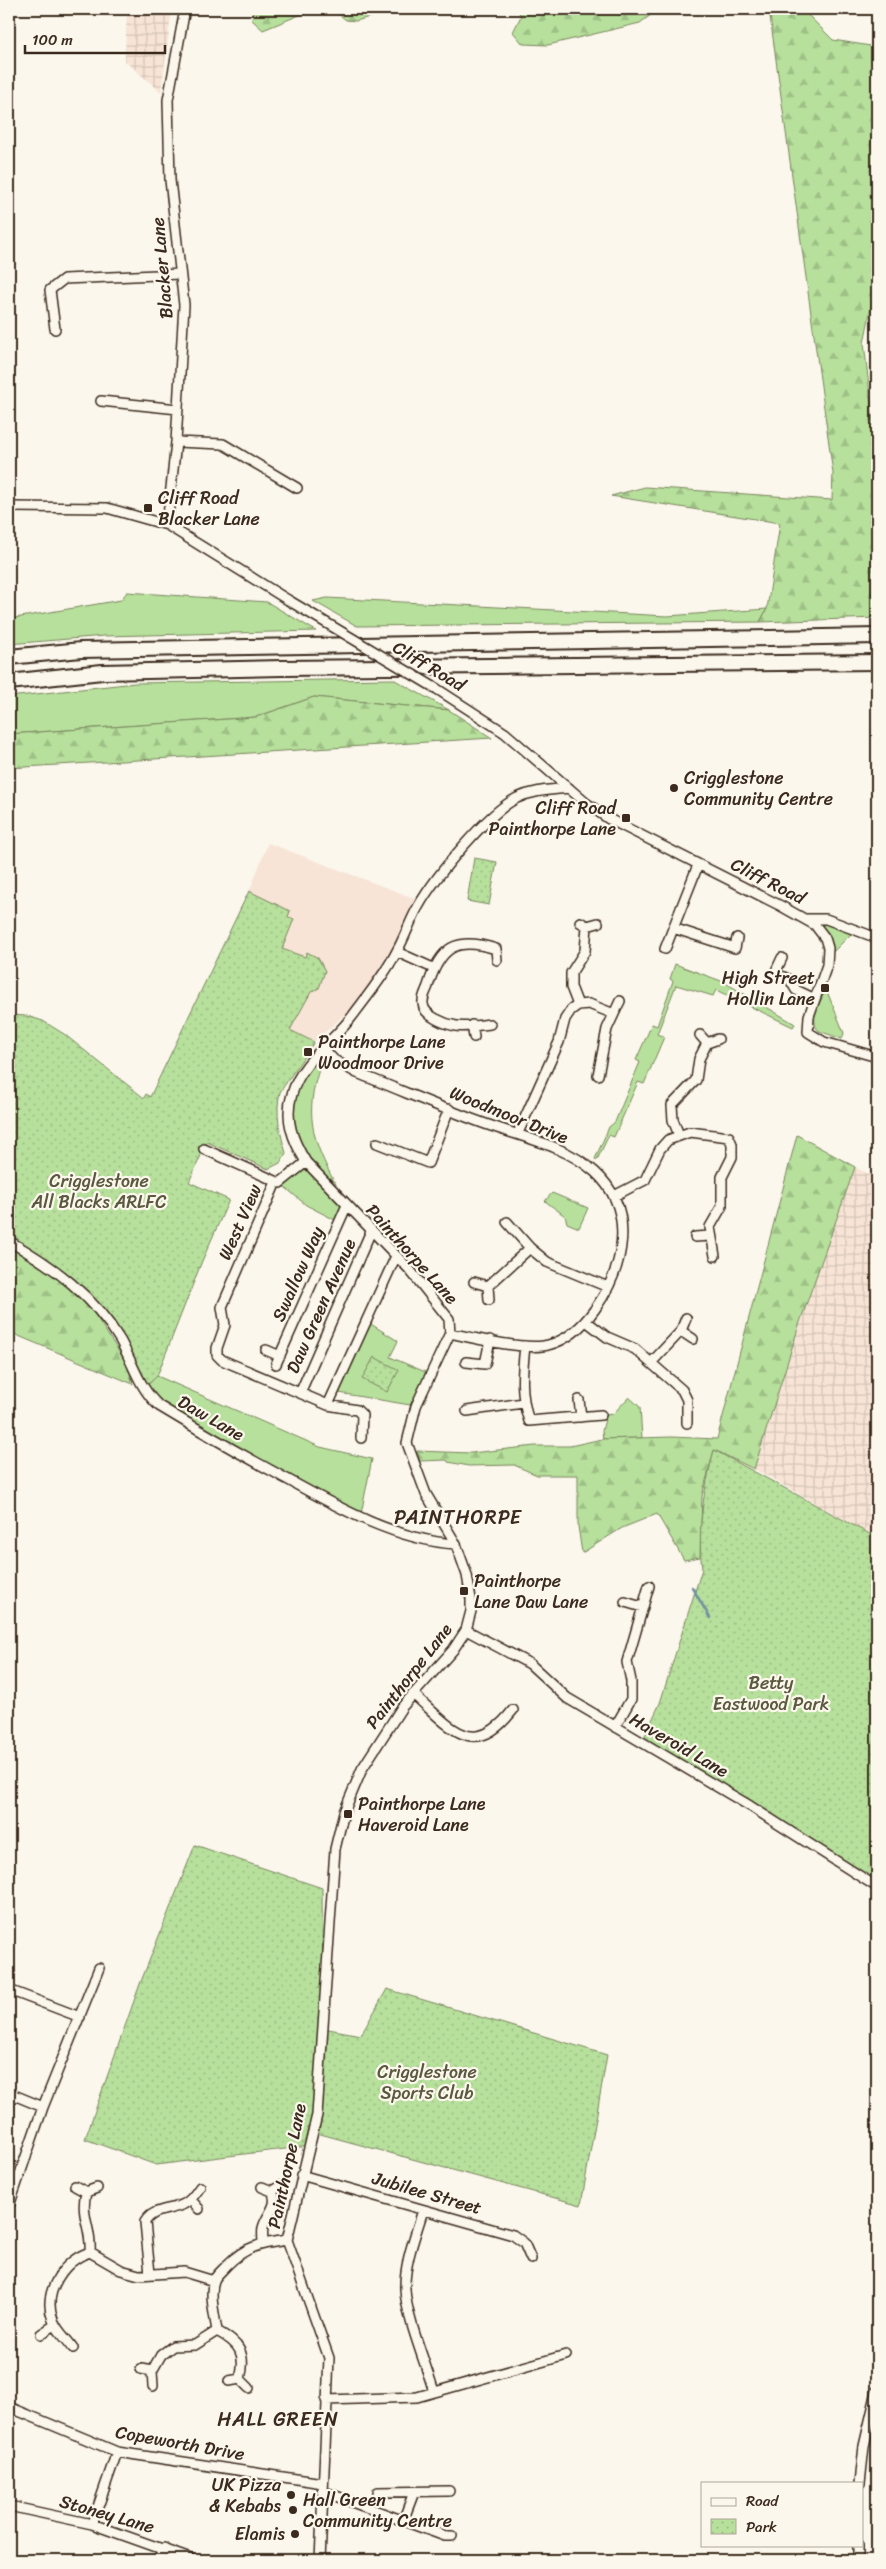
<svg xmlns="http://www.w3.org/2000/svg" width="886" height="2569" viewBox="0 0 886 2569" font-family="Sriracha,sans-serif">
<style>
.built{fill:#f7e4d6}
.industrial{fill:url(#industrial-grid)}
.grass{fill:#b7e09c;stroke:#79855d}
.forest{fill:url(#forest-firs);stroke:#79855d}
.park{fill:url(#park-dots);stroke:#79855d}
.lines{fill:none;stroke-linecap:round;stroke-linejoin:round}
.stream{stroke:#7192a0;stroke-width:2.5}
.minor-casing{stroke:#3b2a1e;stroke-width:12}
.highway-casing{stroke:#3b2a1e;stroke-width:18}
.minor{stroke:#fbf7ec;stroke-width:9}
.highway{stroke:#fbf7ec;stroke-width:14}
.minor-bridge-casing{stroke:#3b2a1e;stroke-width:12;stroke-linecap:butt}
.minor-bridge{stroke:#fbf7ec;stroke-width:9}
.poi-dot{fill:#3b2a1e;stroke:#fbf7ec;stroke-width:2}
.labels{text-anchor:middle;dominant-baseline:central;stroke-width:4.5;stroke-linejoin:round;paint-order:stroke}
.street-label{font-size:18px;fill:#3b2a1e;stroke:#fbf7ec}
.poi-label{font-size:18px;fill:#3b2a1e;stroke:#fbf7ec;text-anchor:start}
.park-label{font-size:18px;fill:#5a583e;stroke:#fbf7ec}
.quarter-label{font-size:20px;letter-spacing:1px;fill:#3b2a1e;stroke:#fbf7ec}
</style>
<defs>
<pattern id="industrial-grid" width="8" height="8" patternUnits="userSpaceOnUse" patternTransform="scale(1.25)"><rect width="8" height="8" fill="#f7e4d6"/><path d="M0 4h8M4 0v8" fill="none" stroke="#d5c4b7"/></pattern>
<pattern id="forest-firs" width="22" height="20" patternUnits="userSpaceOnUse" patternTransform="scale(1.25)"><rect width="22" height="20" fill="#b7e09c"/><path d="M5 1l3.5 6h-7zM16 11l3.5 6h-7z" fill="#9ec086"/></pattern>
<pattern id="park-dots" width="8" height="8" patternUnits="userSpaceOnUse" patternTransform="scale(1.25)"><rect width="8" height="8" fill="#b7e09c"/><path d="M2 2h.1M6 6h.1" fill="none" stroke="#9ec086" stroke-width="1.8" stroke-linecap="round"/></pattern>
</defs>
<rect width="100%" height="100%" fill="#fbf7ec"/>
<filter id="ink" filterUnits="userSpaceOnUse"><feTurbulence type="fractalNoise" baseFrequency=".02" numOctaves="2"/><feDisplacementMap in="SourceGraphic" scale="10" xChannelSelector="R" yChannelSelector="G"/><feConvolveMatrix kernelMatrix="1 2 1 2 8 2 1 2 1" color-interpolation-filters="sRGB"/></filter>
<g filter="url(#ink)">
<!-- built -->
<path class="built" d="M268 843 419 900 384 964 351 1009 314 1042 286 1080 277 1101 279 1130 286 1153 280 1163 268 1169 226 1152 243 908Z"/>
<!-- industrial -->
<path class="industrial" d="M127 9H172L161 92 125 61Z
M855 1167 877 1179V1538L754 1469 800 1322Z"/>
<!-- grass -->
<path class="grass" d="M127 592 267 602 316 631 104 636 9 644V619L121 600Z
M327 598 667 616 767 609 760 622 357 626 313 601Z
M393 679 449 710 314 697 256 717 9 734V697L135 683Z
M818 918 851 934 828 957Z
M675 964 724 982 795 1024 793 1027 716 990 713 996 676 985 657 1034 664 1037 644 1084 638 1082 614 1137 609 1135 597 1160 595 1159 609 1127 615 1122 640 1062 636 1060 652 1024 657 1026 673 981 670 979Z
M826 989 844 1033 842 1039 819 1031C808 1020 821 1001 826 989Z
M326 1051C298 1118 314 1145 347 1205L339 1222 306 1205 280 1183 306 1162 289 1107 307 1065Z
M552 1193 588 1208 579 1228 567 1223 565 1216 545 1201Z
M366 1321 398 1341 390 1357 430 1374 416 1406 333 1392Z
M157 1376 320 1447 372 1459 361 1514 305 1489 206 1434 143 1389Z
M629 1397 640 1407 642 1438 603 1439 602 1431 606 1415 613 1414Z"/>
<!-- forest -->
<path class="forest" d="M253 9H453L391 11 356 21 346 20 335 11 302 14 263 30 252 20Z
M517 9H609L618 11 659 9 640 23 548 45 523 44 513 32 521 16Z
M769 9H802L833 40 877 47V278L864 343 876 447 877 618 760 622 767 609 780 523 611 496 645 487 832 500 833 473Z
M314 697 449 710 492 738 9 768V734L256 717Z
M797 1135 855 1167 800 1322 754 1469 714 1450 702 1496 700 1557 684 1560 657 1514 622 1528 582 1553 578 1526V1475H537L514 1465 469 1466 448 1462 447 1460 420 1461 417 1451 471 1453 535 1446H570L602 1439 671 1437 717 1439Z
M9 1247 52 1274 88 1304 127 1364 133 1384 9 1332Z"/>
<!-- park -->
<path class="park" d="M474 858 497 862 489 905 467 901Z
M249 891 290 911 288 917 294 919 282 949 305 957 307 952 318 958 325 971 319 988 311 992 290 1030 314 1042 280 1092C275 1113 280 1133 286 1153L280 1163 268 1169 207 1142 189 1182 229 1200 202 1261 157 1376 143 1389 95 1303 9 1241V1015L27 1016 43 1021 64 1034 144 1098 146 1094 150 1097Z
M374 1357 399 1370 387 1392 362 1379Z
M714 1450 877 1538V1887L642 1742 660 1703 702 1569C697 1527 704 1490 714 1450Z
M195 1845 322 1888 323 2028 361 2035 387 1989 607 2055 581 2205 313 2132 309 2146 156 2165 85 2139 140 1984Z"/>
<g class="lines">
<!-- stream -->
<path class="stream" d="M692 1587 710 1618"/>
<!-- minor casing -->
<g class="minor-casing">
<path id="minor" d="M55 329 50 290 64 279 180 274
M101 401 178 409
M176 442 223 444 297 488
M9 507 107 508 167 525 288 600
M167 525 176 442 184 305 170 180 168 100 185 9
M437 689 505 733 586 803 609 819 781 906 815 925 825 938 828 948 827 965 809 1016 808 1032 824 1042 877 1057
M807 919H826L877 938
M580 922 587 926 598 923
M673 928 735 948 737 938
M665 949 698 865
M397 952 433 968
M782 958 775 973 790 980 796 990 815 999
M578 1005 571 987V973L585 951 587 926
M490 1024C479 1025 466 1028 456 1026 445 1024 424 1016 423 1004 422 997 426 992 428 986 440 947 456 936 496 949L497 960
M472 1025 474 1037
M700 1035 707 1043 718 1039
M322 1047 334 1060 357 1073C398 1089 439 1107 480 1122 517 1136 564 1144 595 1172 637 1210 624 1268 595 1309 583 1326 568 1340 548 1345 528 1351 472 1338 450 1333
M598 1075 607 1029 620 1001
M518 1133 559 1042 565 1019 571 1010 578 1005 589 1004 614 1014
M679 1135 673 1120 672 1105 696 1080 699 1059 707 1043
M377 1143 428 1163 449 1109
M204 1149 280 1183 306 1162
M276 1182 222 1307 225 1325 217 1348V1355L222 1360 328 1405 357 1410 362 1415 361 1438
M614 1196 645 1180 660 1149 668 1140 690 1132 729 1137 732 1144V1157L722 1177V1206L710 1227 715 1256
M507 1222 530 1248 547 1262 608 1287
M695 1237 710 1236
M9 1241C53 1266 94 1296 120 1340 133 1363 139 1388 159 1406 197 1429 235 1451 274 1472 330 1503 392 1540 456 1544
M474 1282 488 1286 489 1300
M488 1286 530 1248
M586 1321 607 1337 635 1349 682 1390 687 1400V1423
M681 1331 693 1339
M525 1346C522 1373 520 1395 529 1421L601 1415
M266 1350 280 1356
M466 1362 485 1364 490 1340
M651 1363 681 1331 686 1318
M276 1364 347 1205
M300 1393 371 1231
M579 1400 581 1417
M328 1405 396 1256
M467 1411 523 1403
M625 1602 642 1607
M466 1630 530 1664 567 1698 750 1806 877 1887
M413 1694C450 1726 473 1762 513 1710
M615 1727 631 1699V1681L627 1662 649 1586
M9 1990 80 2017
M9 2093 43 2107
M301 2175 513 2235 524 2243 531 2259
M75 2186 86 2192 97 2188
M262 2187 272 2191 280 2186
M86 2192C80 2217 92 2229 90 2252
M191 2200 199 2209
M9 2206 43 2107 99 1968
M423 2210C416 2234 404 2263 405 2289 406 2317 426 2364 434 2392
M263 2244C263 2239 262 2233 263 2228 266 2214 280 2206 272 2191
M150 2274 145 2222C153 2208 170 2211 184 2204 192 2200 196 2193 200 2187
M217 2331C215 2317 209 2295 214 2280 217 2274 223 2270 227 2265 246 2246 260 2244 287 2240
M217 2331C239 2343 247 2353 240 2379
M41 2334 55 2325
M73 2348C67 2339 57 2331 53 2320 42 2292 64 2260 90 2252L121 2270 139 2275 184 2272 214 2281
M141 2369 152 2371 153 2386
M152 2371 161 2355 173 2346 195 2345 217 2331
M229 2381 240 2379 249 2388
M326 2400 417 2397 566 2355
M9 2407 117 2452 323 2483
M860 2483 864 2446 877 2391
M322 2491 445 2536H452
M378 2492 449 2491
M9 2506 92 2524 193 2560
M403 2521 414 2492
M92 2524 117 2452
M158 2560 164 2548
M320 2560 329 2358 287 2240 317 2115 335 1849 344 1812 362 1769 402 1707 453 1650 466 1630 471 1611V1599L467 1575 456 1544 426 1494 407 1443 416 1406 450 1333 449 1319 409 1269 306 1162C293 1141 284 1119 292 1094 302 1059 334 1042 354 1014 369 994 386 973 397 951 405 937 410 921 418 907 435 877 487 813 517 798 534 790 551 790 569 788
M858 2560V2545"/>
</g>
<!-- highway casing -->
<g class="highway-casing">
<path id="highway" d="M9 657 81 650 877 636
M9 682 102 672 282 668 877 662"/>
</g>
<!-- minor -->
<use href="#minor" class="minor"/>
<!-- highway -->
<use href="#highway" class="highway"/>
<!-- minor-bridge casing -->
<g class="minor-bridge-casing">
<path id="minor-bridge" d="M288 600 437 689"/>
</g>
<!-- minor-bridge -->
<use href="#minor-bridge" class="minor-bridge"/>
</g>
</g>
<!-- markers -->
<g class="poi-dot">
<rect x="143" y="503" width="10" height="10" rx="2.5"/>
<circle cx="674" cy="788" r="5"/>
<rect x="621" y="813" width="10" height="10" rx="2.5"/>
<rect x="820" y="983" width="10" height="10" rx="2.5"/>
<rect x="303" y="1047" width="10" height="10" rx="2.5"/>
<rect x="459" y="1586" width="10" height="10" rx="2.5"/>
<rect x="343" y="1809" width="10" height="10" rx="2.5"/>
<circle cx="291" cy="2495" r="5"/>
<circle cx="293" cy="2510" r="5"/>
<circle cx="295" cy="2534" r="5"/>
</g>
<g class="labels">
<!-- street labels -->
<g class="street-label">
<text transform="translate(162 268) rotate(-95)">Blacker Lane</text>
<text transform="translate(429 666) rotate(31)">Cliff Road</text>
<text transform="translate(768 881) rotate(27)">Cliff Road</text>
<text transform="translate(509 1115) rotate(22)">Woodmoor Drive</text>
<text transform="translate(240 1222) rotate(-66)">West View</text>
<text transform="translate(412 1254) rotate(48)">Painthorpe Lane</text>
<text transform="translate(298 1274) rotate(-66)">Swallow Way</text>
<text transform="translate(321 1306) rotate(-66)">Daw Green Avenue</text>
<text transform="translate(211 1418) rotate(30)">Daw Lane</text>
<text transform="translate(409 1676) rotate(-52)">Painthorpe Lane</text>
<text transform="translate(679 1745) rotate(30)">Haveroid Lane</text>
<text transform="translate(287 2166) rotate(-78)">Painthorpe Lane</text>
<text transform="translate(427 2193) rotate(16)">Jubilee Street</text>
<text transform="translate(180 2443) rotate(10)">Copeworth Drive</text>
<text transform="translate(107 2514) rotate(16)">Stoney Lane</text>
</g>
<!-- poi labels -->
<g class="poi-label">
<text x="158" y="498">Cliff Road<tspan x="158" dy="21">Blacker Lane</tspan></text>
<text x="684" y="778">Crigglestone<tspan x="684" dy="21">Community Centre</tspan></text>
<text x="616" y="808" text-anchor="end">Cliff Road<tspan x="616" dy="21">Painthorpe Lane</tspan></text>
<text x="815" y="978" text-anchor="end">High Street<tspan x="815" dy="21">Hollin Lane</tspan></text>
<text x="318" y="1042">Painthorpe Lane<tspan x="318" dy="21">Woodmoor Drive</tspan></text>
<text x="474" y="1581">Painthorpe<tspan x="474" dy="21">Lane Daw Lane</tspan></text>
<text x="358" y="1804">Painthorpe Lane<tspan x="358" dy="21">Haveroid Lane</tspan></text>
<text x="281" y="2485" text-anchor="end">UK Pizza<tspan x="281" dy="21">&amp; Kebabs</tspan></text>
<text x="303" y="2500">Hall Green<tspan x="303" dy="21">Community Centre</tspan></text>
<text x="285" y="2534" text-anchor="end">Elamis</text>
</g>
<!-- park labels -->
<g class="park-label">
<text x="99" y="1181">Crigglestone<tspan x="99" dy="21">All Blacks ARLFC</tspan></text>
<text x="771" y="1683">Betty<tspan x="771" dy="21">Eastwood Park</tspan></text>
<text x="427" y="2072">Crigglestone<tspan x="427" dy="21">Sports Club</tspan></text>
</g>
<!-- quarter labels -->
<g class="quarter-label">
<text x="458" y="1517">PAINTHORPE</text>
<text x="278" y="2419">HALL GREEN</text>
</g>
</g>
<!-- margin -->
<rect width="886" height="2569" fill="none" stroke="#fbf7ec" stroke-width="30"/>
<rect x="15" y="15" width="856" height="2539" fill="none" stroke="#3b2a1e" stroke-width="2" filter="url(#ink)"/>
<!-- legend -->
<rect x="701" y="2482" width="162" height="65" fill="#fbf7ec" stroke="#aea59a"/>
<rect x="711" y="2498" width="25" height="8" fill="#fbf7ec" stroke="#aea59a"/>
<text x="746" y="2506" font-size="15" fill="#3b2a1e">Road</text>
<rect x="711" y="2519" width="25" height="15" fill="url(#park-dots)" stroke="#aea59a"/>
<text x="746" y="2532" font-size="15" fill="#3b2a1e">Park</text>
<!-- scale -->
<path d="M25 45v8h140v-8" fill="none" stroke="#3b2a1e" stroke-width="2.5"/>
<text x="32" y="45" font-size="15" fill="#3b2a1e" stroke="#fbf7ec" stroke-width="4" paint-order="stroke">100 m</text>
</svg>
